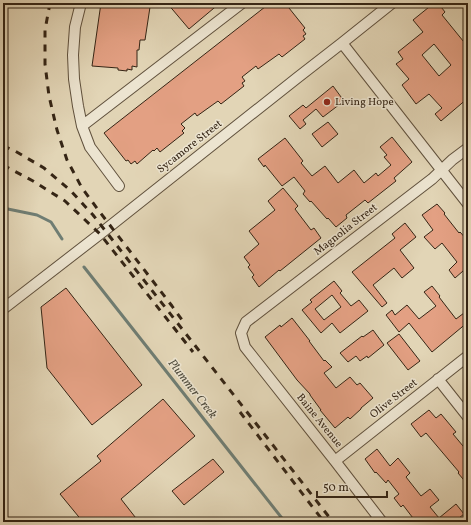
<svg xmlns="http://www.w3.org/2000/svg" width="471" height="525" viewBox="0 0 471 525" font-family="Vollkorn,serif">
<style>
.lines{fill:none;stroke-linecap:round;stroke-linejoin:round}
.stream{stroke:#6f7d73;stroke-width:3}
.building{fill:#e3a083;stroke:#352515;fill-rule:evenodd}
.minor-casing{stroke:#60513d;stroke-width:12}
.minor{stroke:#ece4d0;stroke-width:10}
.rail{stroke:#352515;stroke-width:3;stroke-dasharray:7 7;stroke-linecap:butt}
.poi-dot{fill:#8f2418;stroke:#ece4d0;stroke-width:1.5}
.labels{text-anchor:middle;dominant-baseline:central;stroke-width:3;stroke-linejoin:round;paint-order:stroke}
.poi-label{font-size:11px;fill:#352515;stroke:#ece4d0;text-anchor:start}
.street-label{font-size:11px;fill:#352515;stroke:#ece4d0}
.water-label{font-size:12px;font-style:italic;fill:#4d4a3c;stroke:#ece4d0}
</style>
<rect width="100%" height="100%" fill="#e2d5b6"/>
<filter id="stains"><feTurbulence type="fractalNoise" baseFrequency=".005" numOctaves="4"/><feColorMatrix values="0 0 0 0 .2 0 0 0 0 .09 0 0 0 0 .02 0 0 0 .5 -.17"/></filter>
<radialGradient id="worn" r=".72"><stop offset=".6" stop-color="#630" stop-opacity="0"/><stop offset="1" stop-color="#630" stop-opacity=".3"/></radialGradient>
<g class="lines">
<!-- stream -->
<path class="stream" d="M3 208 37 215 51 222 62 239
M84 267 285 522"/>
</g>
<!-- building -->
<path class="building" d="M101 3H146V6L150 7 145 40H140L139 50H137V67L132 66V70L127 69V71L118 70V68L92 66Z
M167 3H220L189 29Z
M270 3H285L305 28 303 30 306 34 303 36 305 39 282 57 279 54 258 69 256 66 242 77 245 81 242 83 244 86 221 104 218 101 197 116 195 113 181 124 185 128 182 131 184 133 160 152 157 148 154 151 153 150 137 164 135 161 131 164 128 160 126 161 104 133Z
M434 3H438L445 12 442 15 468 47V98L441 121 435 114 442 108 429 94 416 104 402 85 409 79 396 64 403 59 398 52 423 32 413 20ZM434 44 451 65 439 76 422 55Z
M333 86 344 101 323 117 316 109 303 120 306 124 300 129 289 116 303 105 306 108Z
M328 122 338 134 322 147 312 134Z
M392 137 412 162 394 178 396 181 368 203 365 200 346 215 347 218 336 227 328 218 327 219 311 201 310 202 303 194 305 191 294 177 282 186 265 165 264 167 258 159 285 138 303 161 301 163 312 176 325 166 338 183 354 170 364 183 376 173 378 176 391 165 384 157 387 155 380 147Z
M283 188 298 206 295 209 311 230 314 228 321 238 280 271 279 270 259 287 252 277 254 275 248 267 250 265 244 257 259 244 249 231 275 210 268 201Z
M437 204 445 213 444 214 459 233 460 232 468 241V276L463 271 455 278 449 270 457 262 442 243 435 249 424 237 433 230 422 215Z
M405 223 416 237 400 250 414 268 402 278 394 268 373 285 387 303 382 307 352 272 395 238 392 234Z
M334 281 342 291 340 293 351 306 359 300 368 311 340 333 332 323 321 333 302 310 312 302 310 300ZM332 295 341 307 324 320 315 309Z
M432 286 440 296 439 297 456 319 468 310V322L432 352 409 323 399 332 386 315 392 310 395 315 407 305 419 319 436 306 424 292Z
M66 288 142 385 92 425 47 368 41 307Z
M292 318 310 341H309L324 361 325 360 332 367 324 373 336 388 350 377 357 385 360 383 373 398 361 408V409L350 419 348 417 335 428 320 410H321L310 395V394L297 380 265 337 280 325 281 327Z
M373 330 384 345 368 358 367 356 360 361 356 356 348 362 340 353 362 336 363 337Z
M399 334 420 361 408 370 387 343Z
M163 399 195 436 121 499 139 522H83L60 494 101 461 97 456Z
M429 410 436 418 441 414 456 432 453 434 468 452V485L458 473 459 472 426 433 421 437 411 424Z
M377 449 390 466 398 458 410 473 406 477 421 496 430 489 439 500 430 507 439 518 456 504 464 514 454 522H416L403 505 401 507 394 498 399 494 388 480 386 483 376 472 375 473 365 459Z
M213 459 224 472 184 505 172 491Z"/>
<g class="lines">
<!-- minor casing -->
<g class="minor-casing">
<path id="minor" d="M81 3 75 27 73 55 74 79 78 106 82 126 90 147 119 186
M342 43 468 204
M82 126 242 3
M3 309 100 234 297 78 342 43 392 3
M438 379 468 417
M335 461 468 356
M382 522 335 461 245 347 241 333 246 322 432 179 452 160 468 148"/>
</g>
<!-- minor -->
<use href="#minor" class="minor"/>
<!-- rail -->
<path class="rail" d="M50 3 45 30V64L49 96 57 130 67 160 82 188 99 211 172 306 182 320
M3 146 15 151 44 168 71 191 93 215 333 522
M3 165 33 181 65 201 100 234 193 352
M240 412 324 522"/>
</g>
<!-- markers -->
<circle class="poi-dot" cx="327" cy="102" r="4"/>
<g class="labels">
<!-- poi labels -->
<g class="poi-label">
<text x="335" y="102">Living Hope</text>
</g>
<!-- street labels -->
<g class="street-label">
<text transform="translate(190 147) rotate(-38)">Sycamore Street</text>
<text transform="translate(346 230) rotate(-38)">Magnolia Street</text>
<text transform="translate(394 399) rotate(-38)">Olive Street</text>
<text transform="translate(319 421) rotate(51)">Baine Avenue</text>
</g>
<!-- water labels -->
<g class="water-label">
<text transform="translate(192 389) rotate(52)">Plummer Creek</text>
</g>
</g>
<!-- margin -->
<rect width="471" height="525" fill="none" stroke="#e2d5b6" stroke-width="16"/>
<rect x="4" y="4" width="463" height="517" fill="none" stroke="#352515" stroke-width="2"/>
<rect x="8" y="8" width="455" height="509" fill="none" stroke="#352515"/>
<!-- scale -->
<path d="M317 491v6h70v-6" fill="none" stroke="#352515" stroke-width="2"/>
<text x="323" y="491" font-size="12" fill="#352515" stroke="#ece4d0" stroke-width="3" paint-order="stroke">50 m</text>
<rect width="100%" height="100%" filter="url(#stains)"/>
<rect width="100%" height="100%" fill="url(#worn)"/>
</svg>
